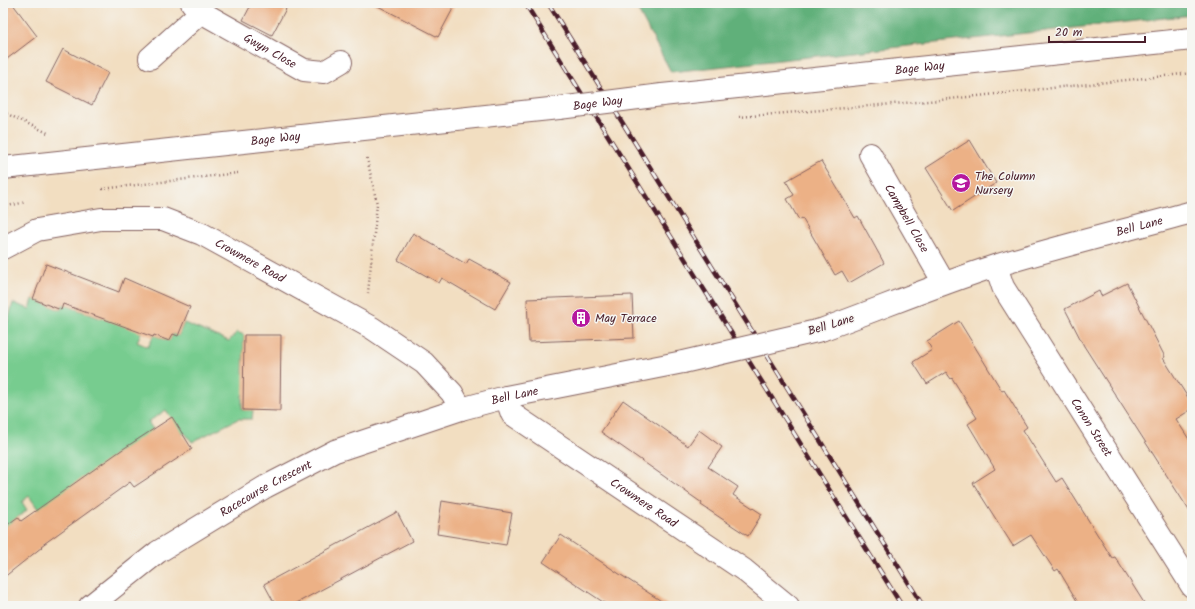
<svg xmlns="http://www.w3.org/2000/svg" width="1195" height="609" viewBox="0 0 1195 609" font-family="Kalam,sans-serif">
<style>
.green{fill:#77cc8f;stroke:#60765d}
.forest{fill:#61b07a;stroke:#566852}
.building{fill:#ecb186}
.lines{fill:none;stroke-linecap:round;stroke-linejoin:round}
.street-casing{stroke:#856260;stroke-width:24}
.primary-casing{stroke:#856260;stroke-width:24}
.path{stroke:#856260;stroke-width:2.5;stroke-dasharray:1 3;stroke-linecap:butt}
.street{stroke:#fff;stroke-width:22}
.primary{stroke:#fff;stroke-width:22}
.rail-casing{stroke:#4a1f2b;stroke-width:4.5}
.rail{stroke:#f6f6f2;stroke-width:3;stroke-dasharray:9;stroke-linecap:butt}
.street-bridge-casing{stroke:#856260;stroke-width:24;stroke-linecap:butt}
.primary-bridge-casing{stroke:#856260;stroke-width:24;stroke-linecap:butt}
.street-bridge{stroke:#fff;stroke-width:22}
.primary-bridge{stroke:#fff;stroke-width:22}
.labels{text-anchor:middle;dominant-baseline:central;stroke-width:3;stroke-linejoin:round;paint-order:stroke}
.street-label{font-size:12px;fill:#4a1f2b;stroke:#f6f6f2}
.poi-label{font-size:12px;fill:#4a1f2b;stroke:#f6f6f2;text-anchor:start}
</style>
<rect width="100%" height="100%" fill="#f6f6f2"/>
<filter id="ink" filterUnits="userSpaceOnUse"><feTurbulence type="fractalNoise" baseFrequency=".025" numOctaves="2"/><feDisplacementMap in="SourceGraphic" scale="8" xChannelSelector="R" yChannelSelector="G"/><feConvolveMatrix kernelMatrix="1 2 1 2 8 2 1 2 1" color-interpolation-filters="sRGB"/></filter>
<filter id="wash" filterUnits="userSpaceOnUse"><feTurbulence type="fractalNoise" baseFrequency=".012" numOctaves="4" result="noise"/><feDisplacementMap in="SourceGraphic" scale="16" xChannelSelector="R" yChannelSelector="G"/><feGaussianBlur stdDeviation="0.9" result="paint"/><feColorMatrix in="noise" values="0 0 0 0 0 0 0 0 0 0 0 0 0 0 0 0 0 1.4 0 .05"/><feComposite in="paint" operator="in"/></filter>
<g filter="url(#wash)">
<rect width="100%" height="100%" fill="#f2dec1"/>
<!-- green -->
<path class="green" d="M33 299 61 310 63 304 102 319 105 314 146 321 137 342 148 347 154 335 169 341 173 334 178 336 184 323 229 341 237 332 244 335 243 373H248V394L242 395V410H253L252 419H238L192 442 185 433 182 434 166 410 148 422 157 435 130 445 113 456 127 477 38 509 29 496 22 502 27 510 4 528 3 526V339L13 303 30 309Z"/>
<!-- forest -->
<path class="forest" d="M634 3H1192V15L671 72Z"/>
<g id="blocks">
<!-- building -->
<path class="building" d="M3 3H12L37 36 3 62Z
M252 3H289L272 35 243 20Z
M372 3H456L438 37Z
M63 49 108 73 92 105 46 82Z
M970 140 996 183 953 211 926 168Z
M821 161 855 218 858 216 884 263 849 283 842 271 835 275 802 218 799 220 787 199 794 195 786 181Z
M413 233 466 264 469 259 511 282 495 309 442 278 439 283 398 260Z
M46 264 119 292 124 278 190 307 178 336 173 334 169 341 154 335 153 337 63 304 61 310 33 299Z
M1127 283 1165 357 1163 358 1192 404V409L1176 419 1192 444V515L1084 346 1065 309 1099 291 1101 296Z
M632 295 634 338 529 342 527 299Z
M959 321 1002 391 1004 390 1027 427 1023 430 1056 482 1062 478 1112 558 1115 557 1146 606H1080L1058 569 1055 571 1031 535 1013 546 973 483 995 469 968 424 977 418 952 378 951 379 946 372 927 384 913 362 932 350 927 341Z
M244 335H281L280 411 243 410Z
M623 400 688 446 699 430 722 447 708 467 738 487 733 495 762 514 748 536 701 505 702 503 601 432Z
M172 417 192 449 134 487 130 482 41 546 42 547 3 578V528L18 517 21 521 123 449Z
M442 501 512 513 506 545 437 534Z
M397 512 412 541 291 606H276L264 584Z
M561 535 621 575 669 606H609L543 562Z"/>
</g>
</g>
<g filter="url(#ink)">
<use href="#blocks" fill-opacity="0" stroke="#856260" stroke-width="1"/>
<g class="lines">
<!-- street casing -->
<g class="street-casing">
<g id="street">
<path id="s1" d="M192 3 201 12 304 70 324 72 341 62"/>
<path d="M150 58 201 12"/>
<path id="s2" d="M870 154 944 283"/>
<path id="s3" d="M3 248 37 230 101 219H163L202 234 372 328 424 363 452 393 461 409"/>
<path id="s4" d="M996 266 1003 287 1192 586"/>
<path id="s5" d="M821 330C879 309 936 285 995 266 1060 246 1127 230 1192 212"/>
<path id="s6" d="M506 397 512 414 744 570 788 606"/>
<path id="s7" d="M90 606 158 552 265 487 335 451 461 409 506 397 683 362"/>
</g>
</g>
<!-- primary casing -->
<g class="primary-casing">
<g id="primary">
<path id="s8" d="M662 95 1192 39"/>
<path id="s9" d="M3 168 559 108"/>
</g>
</g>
<!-- path -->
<path class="path" d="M3 112 50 134
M739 117 940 100 1192 73
M367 158 377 204 368 293
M102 189 238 173
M3 207 26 202"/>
<!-- street -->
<use href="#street" class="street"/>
<!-- primary -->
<use href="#primary" class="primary"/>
<!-- rail casing -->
<g class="rail-casing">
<path id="rail" d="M525 3 902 606
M548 3 923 606"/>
</g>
<!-- rail -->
<use href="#rail" class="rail"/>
<!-- street-bridge casing -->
<g class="street-bridge-casing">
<path id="street-bridge" d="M683 362 821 330"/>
</g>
<!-- primary-bridge casing -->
<g class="primary-bridge-casing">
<g id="primary-bridge">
<path id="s10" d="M559 108 662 95"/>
</g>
</g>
<!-- street-bridge -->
<use href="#street-bridge" class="street-bridge"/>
<!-- primary-bridge -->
<use href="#primary-bridge" class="primary-bridge"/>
</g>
</g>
<!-- icons -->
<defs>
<g id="school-disc" transform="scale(1)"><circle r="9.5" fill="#b5179e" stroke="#f6f6f2"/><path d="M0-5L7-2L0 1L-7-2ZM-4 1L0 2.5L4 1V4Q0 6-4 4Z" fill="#fff"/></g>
<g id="building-disc" transform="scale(1)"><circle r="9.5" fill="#b5179e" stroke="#f6f6f2"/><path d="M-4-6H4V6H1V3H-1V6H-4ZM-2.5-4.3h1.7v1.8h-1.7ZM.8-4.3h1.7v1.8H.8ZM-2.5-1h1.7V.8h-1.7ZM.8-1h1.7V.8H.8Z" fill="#fff"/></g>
</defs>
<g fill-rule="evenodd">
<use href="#school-disc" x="961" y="183"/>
<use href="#building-disc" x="581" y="318"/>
</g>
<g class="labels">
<!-- street labels -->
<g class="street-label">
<text stroke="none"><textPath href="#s1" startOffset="92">Gwyn Close</textPath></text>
<text stroke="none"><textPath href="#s8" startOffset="259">Bage Way</textPath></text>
<text stroke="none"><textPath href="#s10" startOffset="39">Bage Way</textPath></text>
<text stroke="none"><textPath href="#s9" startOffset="274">Bage Way</textPath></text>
<text stroke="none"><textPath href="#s2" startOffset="74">Campbell Close</textPath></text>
<text stroke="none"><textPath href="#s5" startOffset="335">Bell Lane</textPath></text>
<text stroke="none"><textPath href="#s3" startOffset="262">Crowmere Road</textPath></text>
<text transform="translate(831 325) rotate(-17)">Bell Lane</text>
<text stroke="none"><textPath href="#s7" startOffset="479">Bell Lane</textPath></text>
<text stroke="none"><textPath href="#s4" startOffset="188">Canon Street</textPath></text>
<text stroke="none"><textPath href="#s7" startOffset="212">Racecourse Crescent</textPath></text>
<text stroke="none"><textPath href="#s6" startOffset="177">Crowmere Road</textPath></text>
</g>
<!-- poi labels -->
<g class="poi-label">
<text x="975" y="176">The Column<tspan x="975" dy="14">Nursery</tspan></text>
<text x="595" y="318">May Terrace</text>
</g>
</g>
<!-- margin -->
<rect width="1195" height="609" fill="none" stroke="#f6f6f2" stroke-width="16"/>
<!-- scale -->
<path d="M1049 36v6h96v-6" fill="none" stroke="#4a1f2b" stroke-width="2"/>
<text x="1055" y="36" font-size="12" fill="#4a1f2b" stroke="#f6f6f2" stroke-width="3" paint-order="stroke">20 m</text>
</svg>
